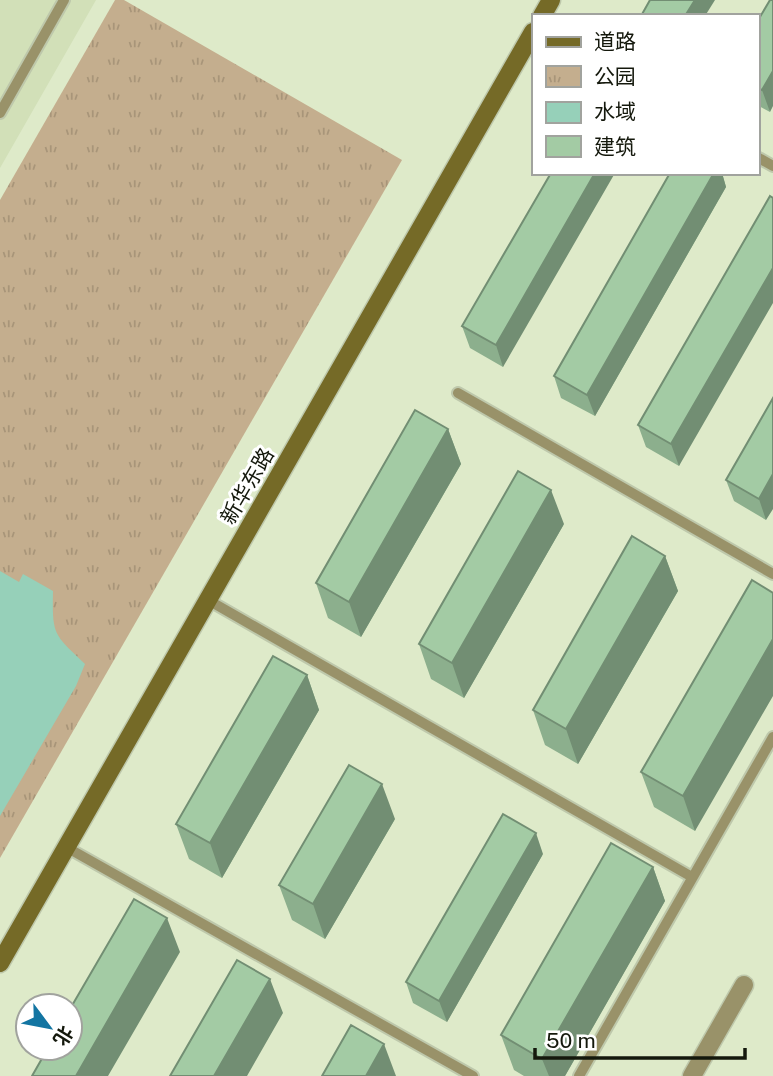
<svg xmlns="http://www.w3.org/2000/svg" width="773" height="1076" viewBox="0 0 773 1076" font-family="'Public Sans','Noto Sans SC',sans-serif">
<style>
.built{fill:#d2e0b8}
.park{fill:url(#park-tufts)}
.water{fill:#96d0b9}
.lines{fill:none;stroke-linecap:round;stroke-linejoin:round}
.service-casing{stroke:#bec8ab;stroke-width:14}
.minor-casing{stroke:#bec8ab;stroke-width:21}
.secondary-casing{stroke:#bec8ab;stroke-width:21}
.service{stroke:#999269;stroke-width:10}
.minor{stroke:#999269;stroke-width:18}
.secondary{stroke:#756a27;stroke-width:18}
.wall{fill:#8caf8d}
.shaded-wall{fill:#728e73}
.building{fill:#a3cba4;stroke:#728e73;stroke-width:2}
.labels{text-anchor:middle;dominant-baseline:central;stroke-width:6;stroke-linejoin:round;paint-order:stroke}
.street-label{font-size:21px;fill:#14180c;stroke:#fff}
</style>
<defs>
<pattern id="park-tufts" width="24" height="20" patternUnits="userSpaceOnUse" patternTransform="scale(1.75)"><rect width="24" height="20" fill="#c4ae8e"/><path d="M3 7l-1-3M5 7V3M7 7l1-3M15 17l-1-3M17 17v-4M19 17l1-3" fill="none" stroke="#a89579"/></pattern>
</defs>
<rect width="100%" height="100%" fill="#deeac9"/>
<!-- built -->
<path class="built" d="M0 0H96L0 168Z"/>
<!-- park -->
<path class="park" d="M115 0H124L402 160 0 858V200Z"/>
<!-- water -->
<path class="water" d="M0 571 19 582 23 574 53 591C52 636 54 634 85 664L76 686 0 816Z"/>
<g class="lines">
<!-- service casing -->
<g class="service-casing">
<path id="service" d="M0 113 64 0
M757 157 773 166
M458 393 773 574
M208 600 692 877
M66 847 473 1076
M579 1076 773 737"/>
</g>
<!-- minor casing -->
<g class="minor-casing">
<path id="minor" d="M692 1076 744 985"/>
</g>
<!-- secondary casing -->
<g class="secondary-casing">
<path id="secondary" d="M542 16 551 0
M0 963 533 32"/>
</g>
<!-- service -->
<use href="#service" class="service"/>
<!-- minor -->
<use href="#minor" class="minor"/>
<!-- secondary -->
<use href="#secondary" class="secondary"/>
</g>
<!-- wall -->
<path class="wall" d="M757 22 770 112 757 105Z
M551 173 503 367 470 348 462 326Z
M670 173H722L726 187 595 416 561 398 554 376Z
M770 196 679 466 646 447 638 425Z
M773 398 766 520 734 501 726 480Z
M448 429 461 464 361 637 328 618 316 583Z
M564 524 464 698 431 679 419 644Z
M665 556 678 591 578 764 545 745 533 710Z
M773 593 695 831 654 807 641 772Z
M307 675 319 710 222 878 189 859 176 824Z
M395 819 325 939 292 920 279 885Z
M543 854 447 1022 413 1003 406 982Z
M653 867 665 901 565 1076H524L514 1070 501 1035Z"/>
<!-- shaded-wall -->
<path class="shaded-wall" d="M695 0H715L705 16H685Z
M773 71V106L770 112 762 90Z
M595 173H615L503 367 496 345Z
M714 173H722L726 187 595 416 587 395Z
M773 268V303L679 466 671 444Z
M448 429 461 464 361 637 349 602Z
M773 474V509L766 520 759 499Z
M551 490 564 524 464 698 452 663Z
M665 556 678 591 578 764 566 729Z
M773 639V696L695 831 683 796Z
M307 675 319 710 222 878 210 843Z
M382 784 395 819 325 939 313 904Z
M536 833 543 854 447 1022 439 1001Z
M653 867 665 901 565 1076H549L542 1059Z
M167 918 180 952 108 1076H76Z
M270 979 283 1013 247 1076H214Z
M384 1044 396 1076H366Z"/>
<!-- building -->
<path class="building" d="M650 0H695L685 16H641Z
M770 0H773V71L762 90 757 88V22Z
M551 173H595L496 345 462 326Z
M670 173H714L587 395 554 376Z
M770 196 773 198V268L671 444 638 425Z
M773 398V474L759 499 726 480Z
M415 410 448 429 349 602 316 583Z
M518 471 551 490 452 663 419 644Z
M632 536 665 556 566 729 533 710Z
M752 580 773 593V639L683 796 641 772Z
M273 656 307 675 210 843 176 824Z
M349 765 382 784 313 904 279 885Z
M503 814 536 833 439 1001 406 982Z
M611 843 653 867 542 1059 501 1035Z
M134 899 167 918 76 1076H32L48 1048H70V1009Z
M237 960 270 979 214 1076H170Z
M351 1025 384 1044 366 1076H322Z"/>
<g class="labels">
<!-- street labels -->
<g class="street-label">
<text transform="translate(247 486) rotate(-60)">新华东路</text>
</g>
</g>
<!-- legend -->
<rect x="532" y="14" width="228" height="161" fill="#ffffff" stroke="#a1a39e" stroke-width="2"/>
<rect x="546" y="37" width="35" height="10" fill="#756a27" stroke="#a1a39e" stroke-width="2"/>
<text x="594" y="49" font-size="21" fill="#14180c">道路</text>
<rect x="546" y="66" width="35" height="21" fill="url(#park-tufts)" stroke="#a1a39e" stroke-width="2"/>
<text x="594" y="84" font-size="21" fill="#14180c">公园</text>
<rect x="546" y="102" width="35" height="21" fill="#96d0b9" stroke="#a1a39e" stroke-width="2"/>
<text x="594" y="119" font-size="21" fill="#14180c">水域</text>
<rect x="546" y="136" width="35" height="21" fill="#a3cba4" stroke="#a1a39e" stroke-width="2"/>
<text x="594" y="154" font-size="21" fill="#14180c">建筑</text>
<!-- north arrow -->
<g transform="translate(49 1027) rotate(122)"><circle r="33" fill="#ffffff" stroke="#a1a39e" stroke-width="2"/>
<path d="M0-5L12 26L0 18L-12 26Z" fill="#1375a2"/>
<text y="-10" font-size="19" font-weight="bold" text-anchor="middle" fill="#14180c">北</text>
</g>
<!-- scale -->
<path d="M535 1048v10h210v-10" fill="none" stroke="#14180c" stroke-width="3.5"/>
<text x="546" y="1048" font-size="21" fill="#14180c" stroke="#ffffff" stroke-width="5" paint-order="stroke">50 m</text>
</svg>
